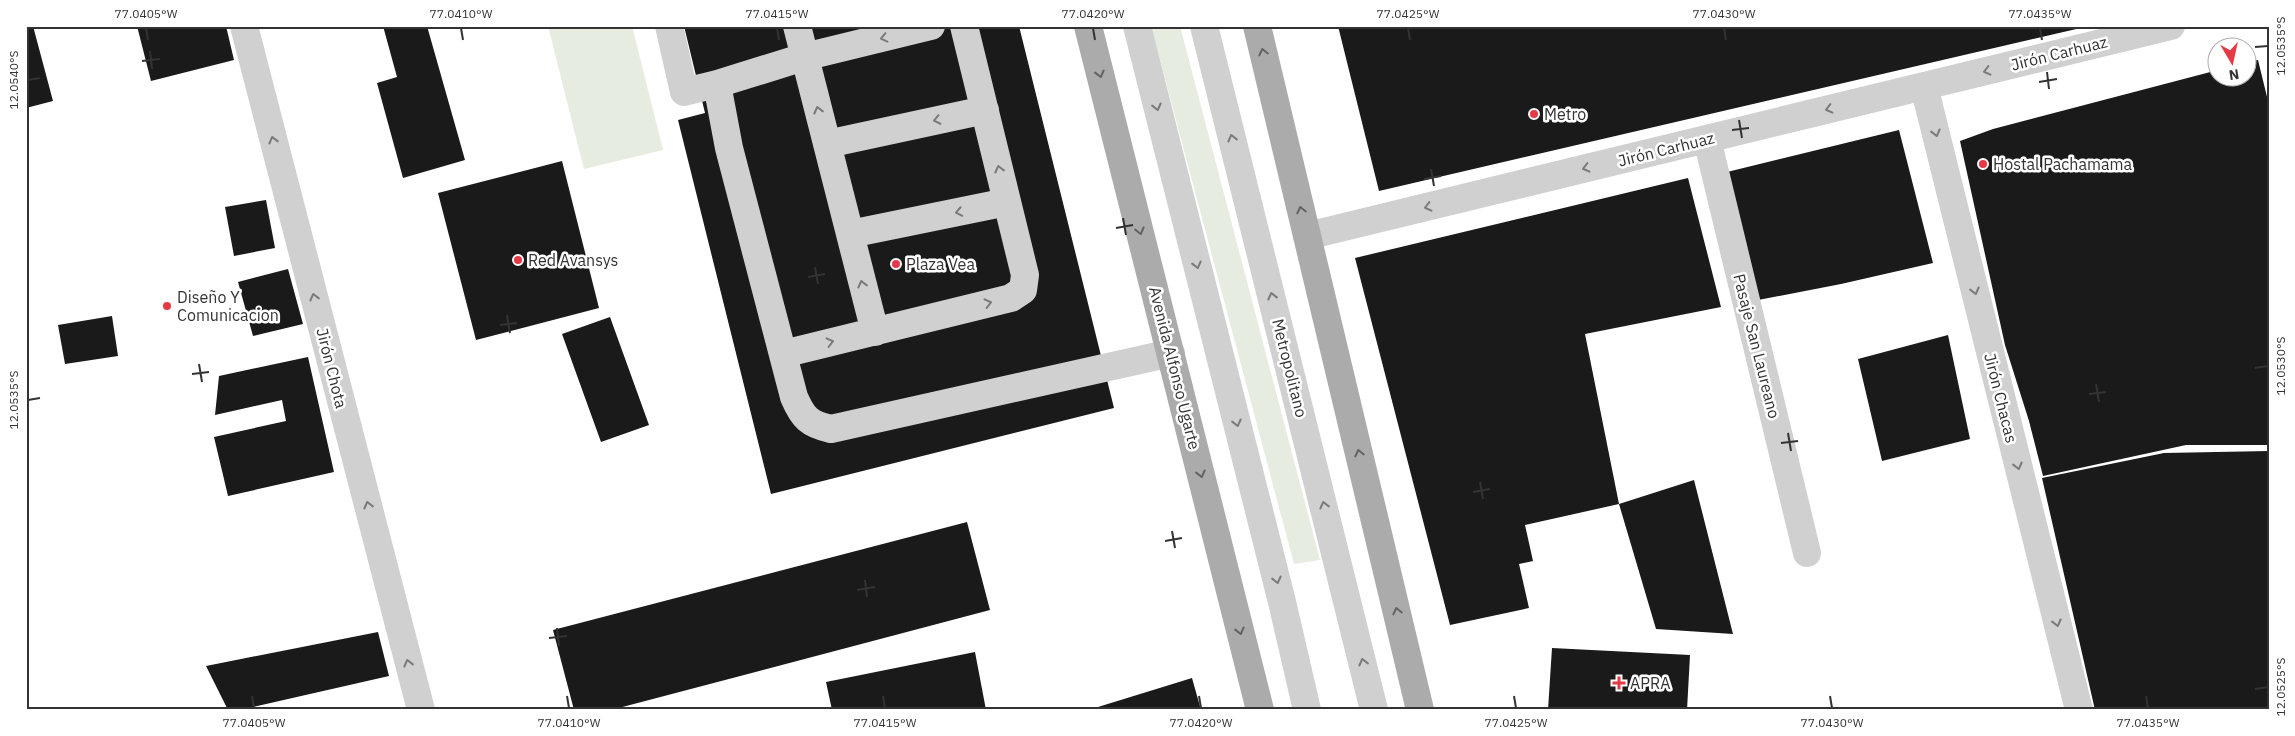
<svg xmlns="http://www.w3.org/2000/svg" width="2295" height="736" viewBox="0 0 2295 736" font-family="'IBM Plex Sans',sans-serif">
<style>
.green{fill:#e6ecdf}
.building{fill:#1a1a1a}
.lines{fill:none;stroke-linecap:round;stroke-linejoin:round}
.minor{stroke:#d0d0d0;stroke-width:28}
.major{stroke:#ababab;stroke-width:28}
.oneway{stroke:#7a7a7a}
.oneway2{stroke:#636363}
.ticks{fill:none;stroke:#333;stroke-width:2}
.poi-dot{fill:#e63946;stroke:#fff;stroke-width:2}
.labels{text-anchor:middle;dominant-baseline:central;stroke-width:5;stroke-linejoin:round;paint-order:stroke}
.street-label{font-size:16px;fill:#333;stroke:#fff}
.poi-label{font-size:16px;fill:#333;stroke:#fff;text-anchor:start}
.neatline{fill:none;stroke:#333;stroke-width:2}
.ticks-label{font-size:12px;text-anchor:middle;fill:#333}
</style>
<rect width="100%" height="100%" fill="#fff"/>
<!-- green -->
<path class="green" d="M548 26H632L663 150 584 169Z
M1151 26H1180L1320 560 1294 564Z"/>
<!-- building -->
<path class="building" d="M26 26H33L53 101 26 108Z
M137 26H226L234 60 151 81Z
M383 26H427L465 160 403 178 377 83 397 77Z
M684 26H1019L1114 408 771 494 678 120 705 113Z
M1338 26H2085V27L1379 191Z
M2258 60 2269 105V445H2186L2043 476 2029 421 2005 345 1960 141 1993 129 2218 70V78H2248V62Z
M1899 130 1933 263 1841 284 1753 301 1723 173Z
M562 161 599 308 476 340 438 193Z
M1688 178 1721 307 1585 334 1619 504 1525 525 1533 561 1519 564 1529 608 1450 625 1355 258Z
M266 200 275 248 234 256 225 207Z
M288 269 303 324 253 336 238 282Z
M112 316 118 356 65 364 58 325Z
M610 317 649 425 601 442 562 334Z
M1948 335 1970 439 1882 461 1858 359Z
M308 357 334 472 228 496 214 437 286 421 282 400 215 415 219 376Z
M2269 451V710H2095L2042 478 2164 453Z
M1694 480 1733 634 1656 629 1619 504Z
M967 522 990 610 611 710H574L553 630Z
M378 632 389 676 240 710H228L206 666Z
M1552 648 1690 655 1687 710H1548Z
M975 652 986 710H832L826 682Z
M1192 678 1201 710H1098V707Z"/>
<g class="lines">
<!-- minor -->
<path class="minor" d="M244 26 421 710
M669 26 684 92 717 84 804 57 931 26
M797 26 875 332
M1137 26 1282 602 1307 710
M1204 26 1374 710
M717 84 729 148 794 397C803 418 809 424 831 429L1171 353
M1924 86 2079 710
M1707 139 1807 553
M827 144 985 110
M850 234 1007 202
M1307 236 2171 26
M783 354 1011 298 1023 290 1025 275 964 26"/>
<!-- major -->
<path class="major" d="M1088 26 1260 710
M1257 26 1420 710"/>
</g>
<!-- one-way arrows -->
<defs><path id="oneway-chevron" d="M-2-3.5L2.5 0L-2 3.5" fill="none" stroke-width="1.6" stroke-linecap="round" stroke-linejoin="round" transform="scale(1.25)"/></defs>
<g class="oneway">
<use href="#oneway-chevron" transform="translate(884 38) rotate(167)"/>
<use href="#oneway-chevron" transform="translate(1987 71) rotate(166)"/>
<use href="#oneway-chevron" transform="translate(1157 107) rotate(76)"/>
<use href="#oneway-chevron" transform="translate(1829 109) rotate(166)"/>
<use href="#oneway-chevron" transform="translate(818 110) rotate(-104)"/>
<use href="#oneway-chevron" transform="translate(937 120) rotate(168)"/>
<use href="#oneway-chevron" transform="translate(1936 133) rotate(76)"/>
<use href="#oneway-chevron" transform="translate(1232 138) rotate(-104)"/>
<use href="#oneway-chevron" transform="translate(273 140) rotate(-104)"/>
<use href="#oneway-chevron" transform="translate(1586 168) rotate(166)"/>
<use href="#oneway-chevron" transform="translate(999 169) rotate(-104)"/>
<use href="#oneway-chevron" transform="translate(1428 207) rotate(166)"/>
<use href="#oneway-chevron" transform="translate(959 212) rotate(169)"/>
<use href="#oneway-chevron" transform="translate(1197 265) rotate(76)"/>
<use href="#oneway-chevron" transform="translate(862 284) rotate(-104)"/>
<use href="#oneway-chevron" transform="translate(1975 291) rotate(76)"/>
<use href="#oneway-chevron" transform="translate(1272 296) rotate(-104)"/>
<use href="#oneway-chevron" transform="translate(314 297) rotate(-104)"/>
<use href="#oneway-chevron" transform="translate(988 303) rotate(-14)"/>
<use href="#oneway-chevron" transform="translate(830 342) rotate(-14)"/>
<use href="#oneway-chevron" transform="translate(1237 423) rotate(76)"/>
<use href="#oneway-chevron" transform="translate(2018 466) rotate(76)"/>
<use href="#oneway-chevron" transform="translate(368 505) rotate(-104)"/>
<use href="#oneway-chevron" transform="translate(1324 505) rotate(-104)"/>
<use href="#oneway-chevron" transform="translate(1277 580) rotate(76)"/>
<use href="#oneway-chevron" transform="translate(2057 623) rotate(76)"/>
<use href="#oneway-chevron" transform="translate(1363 662) rotate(-104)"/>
<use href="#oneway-chevron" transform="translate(408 663) rotate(-104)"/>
</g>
<g class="oneway2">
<use href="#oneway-chevron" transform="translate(1263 52) rotate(-103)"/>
<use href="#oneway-chevron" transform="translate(1100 74) rotate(76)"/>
<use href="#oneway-chevron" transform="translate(1301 210) rotate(-103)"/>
<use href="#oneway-chevron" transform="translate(1140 231) rotate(76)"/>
<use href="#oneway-chevron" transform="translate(1359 453) rotate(-103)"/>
<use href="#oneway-chevron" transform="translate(1201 474) rotate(76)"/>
<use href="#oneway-chevron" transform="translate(1397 611) rotate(-103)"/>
<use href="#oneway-chevron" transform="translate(1240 631) rotate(76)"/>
</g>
<!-- ticks -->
<path class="ticks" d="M146 28 148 40M461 28 463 40M777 28 779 40M1093 28 1095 40M1408 28 1410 40M1724 28 1726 40M2040 28 2042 40M2255 47 2268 46M150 51 152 69M142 61 160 59M2047 72 2049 89M28 80 40 78M2039 82 2057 79M1739 120 1742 138M1732 130 1749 128M1431 169 1434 186M1424 179 1441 176M1123 218 1126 235M1116 228 1133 225M815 267 818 284M808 277 825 274M507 315 510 333M500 325 517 323M199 364 202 382M2255 368 2268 366M192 374 209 372M2096 384 2099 402M2089 394 2106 392M28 400 40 398M1788 433 1791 451M1781 443 1798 441M1480 482 1483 499M1473 492 1490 489M1172 531 1175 548M1165 541 1182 538M865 580 867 597M857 590 875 587M557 628 559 646M549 638 567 636M2255 689 2268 687M252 696 254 708M567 696 569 708M883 696 885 708M1199 696 1201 708M1514 696 1516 708M1830 696 1832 708M2146 696 2148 708"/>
<!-- markers -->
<g class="poi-dot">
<circle cx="1534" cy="114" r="5"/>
<circle cx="1983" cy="164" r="5"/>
<circle cx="518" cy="260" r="5"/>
<circle cx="896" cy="264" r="5"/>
<circle cx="167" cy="306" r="5"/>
<path d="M1616.5 675.5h5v5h5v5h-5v5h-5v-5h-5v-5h5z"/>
</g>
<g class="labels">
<!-- street labels -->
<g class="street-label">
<text transform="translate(2059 53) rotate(-14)">Jirón Carhuaz</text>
<text transform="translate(1666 149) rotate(-14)">Jirón Carhuaz</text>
<text transform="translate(1757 346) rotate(76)">Pasaje San Laureano</text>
<text transform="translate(332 368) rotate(76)">Jirón Chota</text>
<text transform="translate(1175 368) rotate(76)">Avenida Alfonso Ugarte</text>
<text transform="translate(1290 368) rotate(76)">Metropolitano</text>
<text transform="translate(2001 398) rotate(76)">Jirón Chacas</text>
</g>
<!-- poi labels -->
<g class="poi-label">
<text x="1544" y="114">Metro</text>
<text x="1993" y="164">Hostal Pachamama</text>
<text x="528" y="260">Red Avansys</text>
<text x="906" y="264">Plaza Vea</text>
<text x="177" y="297">Diseño Y<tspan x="177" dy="18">Comunicacion</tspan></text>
<text x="1630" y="683">APRA</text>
</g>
</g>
<!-- border -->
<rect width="2295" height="736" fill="none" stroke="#ffffff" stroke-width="55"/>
<!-- north arrow -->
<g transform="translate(2232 62) rotate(171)"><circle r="24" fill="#ffffff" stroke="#adadad"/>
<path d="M0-4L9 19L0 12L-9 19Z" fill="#e63946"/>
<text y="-8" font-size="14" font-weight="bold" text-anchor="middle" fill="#333333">N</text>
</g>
<rect x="28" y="28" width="2240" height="680" class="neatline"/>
<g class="ticks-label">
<text x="146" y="18">77.0405°W</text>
<text x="461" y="18">77.0410°W</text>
<text x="777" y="18">77.0415°W</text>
<text x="1093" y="18">77.0420°W</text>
<text x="1408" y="18">77.0425°W</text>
<text x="1724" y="18">77.0430°W</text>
<text x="2040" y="18">77.0435°W</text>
<text transform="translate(2281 46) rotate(-90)" y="4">12.0535°S</text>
<text transform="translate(14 80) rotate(-90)" y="4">12.0540°S</text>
<text transform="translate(2281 366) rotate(-90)" y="4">12.0530°S</text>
<text transform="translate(14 400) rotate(-90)" y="4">12.0535°S</text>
<text transform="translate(2281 687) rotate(-90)" y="4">12.0525°S</text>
<text x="254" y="727">77.0405°W</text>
<text x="569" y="727">77.0410°W</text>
<text x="885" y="727">77.0415°W</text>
<text x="1201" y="727">77.0420°W</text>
<text x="1516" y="727">77.0425°W</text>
<text x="1832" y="727">77.0430°W</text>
<text x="2148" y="727">77.0435°W</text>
</g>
</svg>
